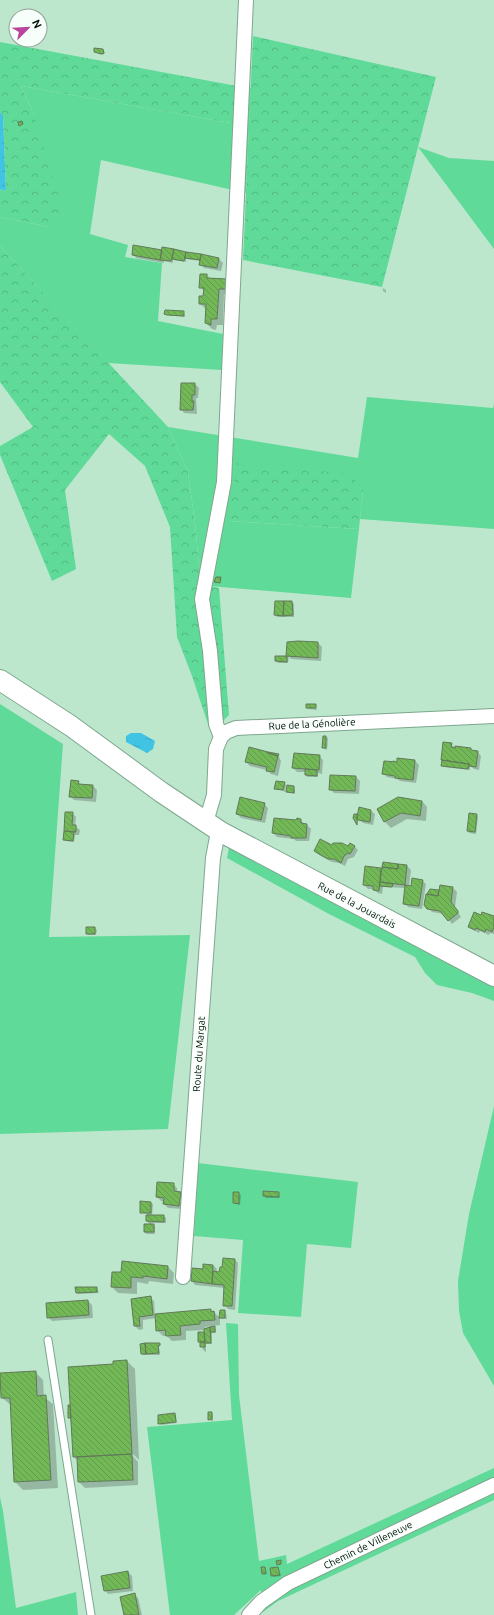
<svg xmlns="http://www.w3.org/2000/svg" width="494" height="1615" viewBox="0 0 494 1615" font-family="Ubuntu,sans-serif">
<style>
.grass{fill:#60da99}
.forest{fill:url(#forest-crowns)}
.water{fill:url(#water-ripples)}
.shadow{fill:#0003}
.building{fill:url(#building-back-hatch);stroke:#627a59}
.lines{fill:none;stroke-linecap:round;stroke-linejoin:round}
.lane-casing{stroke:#7ea78e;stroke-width:9}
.street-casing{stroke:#7ea78e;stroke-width:16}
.secondary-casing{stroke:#7ea78e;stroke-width:22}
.lane{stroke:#fff;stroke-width:7}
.street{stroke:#fff;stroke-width:14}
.secondary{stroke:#fff;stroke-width:20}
.labels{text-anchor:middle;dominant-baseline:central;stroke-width:3;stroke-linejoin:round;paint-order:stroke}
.street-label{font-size:10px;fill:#021007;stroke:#f6fff9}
</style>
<defs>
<pattern id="forest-crowns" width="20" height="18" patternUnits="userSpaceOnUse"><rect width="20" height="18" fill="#60da99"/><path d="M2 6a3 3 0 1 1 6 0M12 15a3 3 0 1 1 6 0" fill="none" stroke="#52ba82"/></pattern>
<pattern id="water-ripples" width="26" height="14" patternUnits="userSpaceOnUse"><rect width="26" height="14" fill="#41c4e4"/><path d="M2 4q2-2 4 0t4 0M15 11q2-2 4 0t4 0" fill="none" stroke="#37a7c2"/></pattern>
<pattern id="building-back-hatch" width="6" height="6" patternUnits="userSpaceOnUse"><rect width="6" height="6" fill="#72b857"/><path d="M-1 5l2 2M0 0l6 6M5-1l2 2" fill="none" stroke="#619d4a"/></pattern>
</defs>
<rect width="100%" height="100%" fill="#bce7cc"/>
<!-- grass -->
<path class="grass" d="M21 86 236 124 237 86 251 88 246 193 101 160 90 234 128 245 125 257 162 263 158 321 223 334 222 370 108 363 0 246V217L50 227 34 115Z
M418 147 449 158 494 161V249Z
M367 397 493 408 494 404V529L360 519 363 490 229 521 359 529 351 598 209 586 199 566 195 523 188 472 168 427 358 458Z
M0 704 63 744 49 937 190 935 168 1129 0 1134Z
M229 847 494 983V1001L472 993 437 985 425 973 415 957 329 914 227 858Z
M494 1106V1386L463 1333 459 1311 458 1281 469 1214Z
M198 1163 358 1182 351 1248 307 1244 301 1317 238 1313 243 1240 194 1236Z
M226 1323 238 1324 239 1395 259 1561 286 1555 287 1564 494 1468V1500L278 1601 263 1612 261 1590 234 1615H170L147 1427 232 1420Z
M0 1497 3 1511 16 1608 76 1592 78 1615H0Z"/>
<!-- forest -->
<path class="forest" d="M253 36 436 77 382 287 243 260Z
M0 42 237 86 236 124 21 86 34 115 65 217 50 227 0 217V189L6 191 3 116 0 112Z
M0 246 168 427 188 472 195 523 199 566 209 586 219 588 229 715 211 733 192 676 177 637 170 527 145 466 109 434 65 490 76 569 52 581 0 455V446L33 427 0 382Z
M236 463 350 474 363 490 359 529 229 521Z"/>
<!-- water -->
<path class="water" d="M0 112 3 116 6 191 0 189Z
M131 733H141L155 741 153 749 147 753 126 742V736Z"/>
<!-- shadow -->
<path class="shadow" d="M103 50 105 53 103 55 95 52Z
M163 249 219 259 223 263 221 271 204 268 200 264 201 261 186 259V262L173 260V263L164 261V263L136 258 133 254 162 251Z
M206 275 211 279 227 280 232 294H224L223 325H217L216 330 212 329 206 323 207 310 200 304 204 297V291L200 287Z
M383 288 386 290V293L383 291Z
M183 312 185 317 167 315Z
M195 384 199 388 198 398H196L197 414 184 413 181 409Z
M292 602 294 604V617H277L275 615Z
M288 643H318L322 647 321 661 291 659 289 656 288 663H278L276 661V657H287Z
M315 705 317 710 308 709 307 708Z
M326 737 328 738 327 750 323 748Z
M451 744 456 749 478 752 481 756 479 770 474 769 470 766V770L444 767 442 765Z
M278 755 281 761 278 776 271 774 267 770 250 766 246 762Z
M319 756 323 760 322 774 318 773V777H307L306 772H297L293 768Z
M393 760 398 762 415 761 419 765 416 783 400 781 397 779 387 777 383 773 392 763Z
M356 777 360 781 359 794 334 793 330 789Z
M78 782 82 785 93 786 97 790 96 802 74 800 70 796Z
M284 783 286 785 285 792 276 788Z
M294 787 295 789V794L287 791Z
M422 801 427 807 426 821 407 819 391 828 385 822 378 809Z
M264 804 268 808 265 823 241 818 237 814Z
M371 811 375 814 373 825 363 823 358 819V825L354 817Z
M66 813H72L76 817 75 826 80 830 79 835H75L74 842 66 841 64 839Z
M477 815 478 817 476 834 469 833 468 831Z
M301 820 304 825H307L311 829 309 841H296L294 839 277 837 273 833Z
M354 846 358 850 354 857 348 859 345 866 339 863 332 862 319 855 315 851 332 847Z
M384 863 407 866 411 870 409 887H412L422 881 426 884 422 909 408 907 404 903 406 888 383 887 382 894 378 893 373 889H368L364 885 366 867 385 869Z
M441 886 453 888 457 892 455 907 461 917 452 924 444 914 432 912 428 908 430 896 429 894 438 891 440 892Z
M481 916 494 918V934L490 933 489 935 480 931 479 933 473 930 469 926Z
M95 928 97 930 96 935H88L87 933Z
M173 1184 177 1188V1192L180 1193 184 1196 183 1209 168 1208 164 1204 165 1201H161L157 1197Z
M234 1193 241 1195 240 1205 234 1203Z
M278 1193 280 1198H266L264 1196Z
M151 1203 153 1204 152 1216H164L166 1218V1223H151L155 1226V1234H146L145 1232 150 1225 147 1221V1214L141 1212Z
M235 1260 238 1263 235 1310 228 1309 224 1305 225 1288 195 1285 192 1281 203 1271 213 1265 217 1269 216 1273H220L223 1268Z
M123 1262 168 1267 174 1273 173 1284 149 1281 148 1284 137 1282V1294L118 1293 112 1287 122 1273Z
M97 1288 99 1293 78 1294 77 1293Z
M150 1297 154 1301 155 1315 210 1310 214 1312 220 1318V1325L205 1327 206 1329 215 1328 216 1329V1333H212V1344H206V1352L203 1350 201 1343 199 1342V1333H205V1330L186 1331V1340L172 1341 167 1336H163L157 1330 156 1318 143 1320V1329L139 1330 135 1326 132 1300Z
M88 1301 92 1305 93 1318 52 1321 48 1317Z
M225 1311 226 1313 227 1319H222L220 1318Z
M160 1344 161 1345 159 1347 160 1355H143L142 1354Z
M127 1361 135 1369 139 1460 131 1452V1454L138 1462V1485L85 1488 79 1482 78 1461 74 1457 69 1406 71 1408 114 1365Z
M35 1372 43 1380 44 1397 53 1404 58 1488 23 1490 15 1482 11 1405 2 1398Z
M211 1413 213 1414V1421H211L209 1419Z
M175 1414 176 1416 177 1423 161 1425 159 1423Z
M265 1568 267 1574 264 1575 262 1573Z
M278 1568 281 1576 274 1577 272 1576Z
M128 1572 132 1576 133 1591 108 1594 105 1590Z
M135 1595 138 1598 142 1615H124Z"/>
<!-- building -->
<path class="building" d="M94 48 103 49 104 53 101 54 94 52Z
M22 121 23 124 19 126 18 122Z
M133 245 162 250 160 260 132 255Z
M162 247 174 249 171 261 160 260Z
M174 249 186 252 184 261 172 259Z
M186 252 201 254 200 260 185 258Z
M201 254 219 258 217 268 199 265Z
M200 274H207V278L227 279V289H219L217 319H211V325L205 323 206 304H199V296H203L204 288H199Z
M165 310 184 311V316L167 315 164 314Z
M181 383H195V395H192V401H194L193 410H180Z
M216 577H221L220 583 214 582Z
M275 601H284L283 616 274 615Z
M284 601H292L293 615 283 616Z
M298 641 318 642V658L286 656 287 642Z
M275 656H287V662L275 661Z
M306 704H316V708H306Z
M323 736H326V748H322Z
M443 742 452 743 451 747 455 748V746L471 748V750L478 751 476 767 469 766V764L441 760Z
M249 747 268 752V753L278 756 274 772 266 771 267 767 245 762Z
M268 752 279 754 278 756 268 753Z
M294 753 320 755 319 770 292 768Z
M397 758 415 760 413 780 395 778V776L382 774 384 761 397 762Z
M442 760 469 764 468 769 441 766Z
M305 769 317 770V776L305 775Z
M330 775 356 776 355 791 329 790Z
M71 780 79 781 78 784 93 785 92 798 69 797Z
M276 781 285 782 283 790 274 789Z
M287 785 294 786V793L286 792Z
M240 797 265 803 261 820 236 814Z
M398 797 422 801 420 816 401 813 384 822 377 809Z
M359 807 371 810 370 822 358 820 357 817Z
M65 812H73L72 825H76V832L64 831Z
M469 813 477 814 475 832 467 831Z
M354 814H357V825L353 818Z
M274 818 296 820 297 818 301 819V823L307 824 306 838H291V836L272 833Z
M64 831 74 832 73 841 63 840Z
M320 839 332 845 333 843H342L348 846 350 843 355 846 350 854 348 853 344 856 341 863 334 859H328L314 851Z
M383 862 398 864V869L382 867Z
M398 864 407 865 405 885 380 882 382 867 398 869Z
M365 866 381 868 379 891 373 890V886L363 885Z
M412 878 423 880 419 906 403 904 405 885 411 886Z
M380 882 393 884 392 887 379 886Z
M440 885 453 887 451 902 458 911V913L448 921 440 911 427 909 424 905 426 894 438 896Z
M430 889 439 890 438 896 427 894Z
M474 912 481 915 482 912 494 916V927L492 932 486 929 485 932 476 928 475 930 468 927Z
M86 927H95V934H86Z
M157 1182 174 1183V1191L181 1192 179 1206 163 1204 164 1198 156 1197Z
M263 1191 279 1192V1197L263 1196Z
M233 1192H239V1204L233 1203Z
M140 1201 151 1202V1213H140Z
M146 1215H164V1222L146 1221Z
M144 1224H154V1232H144Z
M223 1258 235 1259 232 1306H223L224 1285 212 1284 213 1271 219 1272 220 1267H222Z
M122 1261 168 1266 167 1279 143 1276V1278L131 1277V1288L111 1287 112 1272H121Z
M203 1264 213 1265 212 1284 191 1281 192 1268 203 1269Z
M75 1287H97V1292L76 1293Z
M151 1296 153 1315 139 1317 140 1326H134L131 1299Z
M88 1300 89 1315 47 1318 46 1303Z
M211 1309V1312L214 1311 215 1320 200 1321V1324L180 1326 181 1335 166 1336 165 1330 156 1331 155 1314Z
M220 1310H225V1318H219Z
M215 1326V1332H211L210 1327Z
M210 1327 211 1343H205L204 1329Z
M198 1332H204L205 1342H198Z
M200 1342H205V1347H200Z
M145 1343H160V1345L158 1346 159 1353 146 1354Z
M145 1343 146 1354H141L140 1344Z
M127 1360 132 1454 73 1457 68 1367 113 1364V1361Z
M36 1371 37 1396 46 1395 51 1480 14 1482 10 1398H1L0 1373Z
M68 1405H70L71 1418H68Z
M208 1412H212V1419L208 1420Z
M175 1413 176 1422 158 1424V1415Z
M132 1454 133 1480 78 1482 77 1457Z
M281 1560V1564L277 1565 276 1561Z
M261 1567H265L266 1573 262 1574Z
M278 1567 280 1575 271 1576 270 1568Z
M128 1571 130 1588 104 1591 101 1576Z
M135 1593 139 1615H124L120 1597Z"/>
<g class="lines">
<!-- lane casing -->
<g class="lane-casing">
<path id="lane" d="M48 1340 91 1615"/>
</g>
<!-- street casing -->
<g class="street-casing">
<path id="street" d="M221 737 216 724 210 651 202 599 224 482 246 0
M206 822 214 795 216 749 221 737 226 732 236 728 494 716
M183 1277 213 858 217 837 221 832
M249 1615 261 1602 288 1583 494 1485"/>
</g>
<!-- secondary casing -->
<g class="secondary-casing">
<path id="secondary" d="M0 680 71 726 161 792 221 832 494 976"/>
</g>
<!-- lane -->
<use href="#lane" class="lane"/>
<!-- street -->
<use href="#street" class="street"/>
<!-- secondary -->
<use href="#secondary" class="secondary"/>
</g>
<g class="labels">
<!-- street labels -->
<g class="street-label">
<text transform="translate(312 724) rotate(-3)">Rue de la Génolière</text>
<text transform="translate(357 905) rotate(28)">Rue de la Jouardais</text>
<text transform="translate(199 1054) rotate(-86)">Route du Margat</text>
<text transform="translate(368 1545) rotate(-26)">Chemin de Villeneuve</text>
</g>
</g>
<!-- north arrow -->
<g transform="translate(28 28) rotate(66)"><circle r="19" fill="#f6fff9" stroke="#949f98"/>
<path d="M0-3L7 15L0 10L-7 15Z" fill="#b9459f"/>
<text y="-6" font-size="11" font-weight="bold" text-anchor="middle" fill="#021007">N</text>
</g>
</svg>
